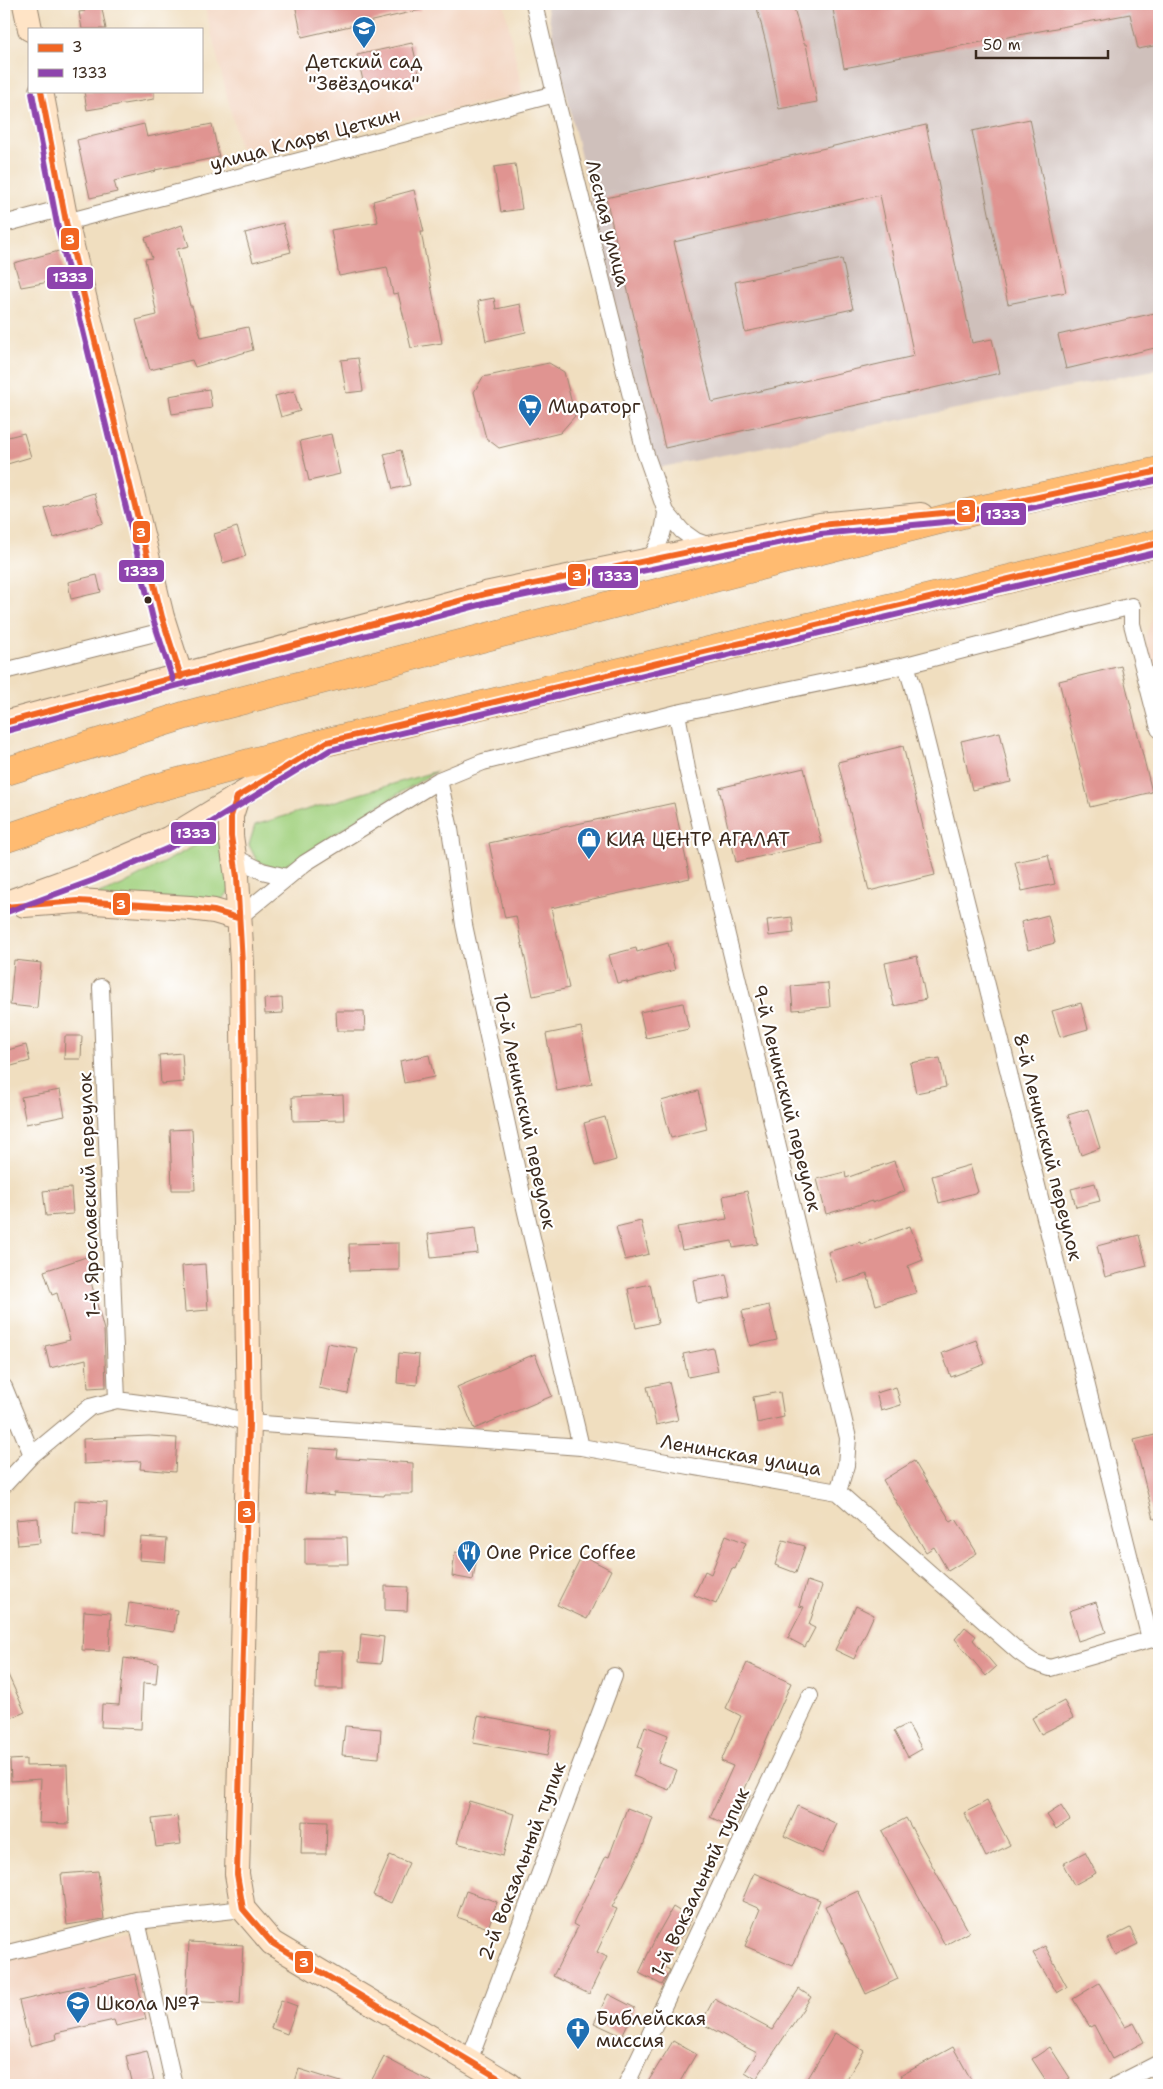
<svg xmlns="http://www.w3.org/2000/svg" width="1163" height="2089" viewBox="0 0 1163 2089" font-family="'Shantell Sans',sans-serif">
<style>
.built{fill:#f3d4bf}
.industrial{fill:#cfc0bb}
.green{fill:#a3d280;stroke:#6f7e4f}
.building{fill:#e09491;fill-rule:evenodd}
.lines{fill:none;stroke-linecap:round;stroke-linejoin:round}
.street-casing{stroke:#96846e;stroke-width:18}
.secondary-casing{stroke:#96846e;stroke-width:26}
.highway-casing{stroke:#96846e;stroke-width:29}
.street{stroke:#fff;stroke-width:16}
.secondary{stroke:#ffe4c6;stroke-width:24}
.highway{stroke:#ffbb71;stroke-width:28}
.bus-1-casing{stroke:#fff;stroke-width:10}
.bus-2-casing{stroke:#fff;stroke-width:10}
.bus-1{stroke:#f26522;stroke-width:6}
.bus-2{stroke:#8e44ad;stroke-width:6}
.bus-dot{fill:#3b2a1e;stroke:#fff;stroke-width:2}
.labels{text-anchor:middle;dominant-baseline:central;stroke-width:4.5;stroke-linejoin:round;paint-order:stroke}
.poi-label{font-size:19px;fill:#3b2a1e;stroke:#fff;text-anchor:start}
.street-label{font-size:19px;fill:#3b2a1e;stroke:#fff}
.line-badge{stroke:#fff;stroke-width:2}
.badge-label{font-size:14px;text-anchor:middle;font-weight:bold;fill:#fff}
</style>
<rect width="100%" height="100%" fill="#fff"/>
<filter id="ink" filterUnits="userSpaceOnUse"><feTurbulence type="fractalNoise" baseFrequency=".02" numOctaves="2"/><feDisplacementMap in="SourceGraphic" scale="10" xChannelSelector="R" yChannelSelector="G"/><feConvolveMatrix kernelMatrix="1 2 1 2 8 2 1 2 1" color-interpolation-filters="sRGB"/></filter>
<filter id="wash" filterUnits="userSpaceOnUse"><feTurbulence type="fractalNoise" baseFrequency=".0096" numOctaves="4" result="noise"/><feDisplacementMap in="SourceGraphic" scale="20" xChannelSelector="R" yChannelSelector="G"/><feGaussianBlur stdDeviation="1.12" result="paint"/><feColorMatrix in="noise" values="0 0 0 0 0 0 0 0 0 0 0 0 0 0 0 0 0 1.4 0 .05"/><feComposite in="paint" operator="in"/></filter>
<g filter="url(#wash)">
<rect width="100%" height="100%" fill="#f0debf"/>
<!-- built -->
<path class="built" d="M204 4H504L523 94 242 156Z
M1159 602V705L1145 637Z
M132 1933 164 2085H4V1962Z"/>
<!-- industrial -->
<path class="industrial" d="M546 4H1159V369L652 469Z"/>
<!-- green -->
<path class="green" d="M437 771 376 807 285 867H271L257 861 249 845 255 825Z
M224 830 230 890 223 899 215 904 91 897 122 885Z"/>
<g id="blocks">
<!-- building -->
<path class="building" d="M83 4H101L106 29H82L79 12 85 11Z
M295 4H419L420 10 302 37Z
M756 4H790L791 9 794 8 804 44H806L817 102 779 109 768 51Z
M832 4H1159V45L1138 49 1130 14 844 68Z
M412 43 420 77 365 89 357 55Z
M84 91H154V99L87 110Z
M1030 119 1066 292 1008 304 972 131Z
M144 124 147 137 212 124 219 157 155 170 156 171 114 181 117 192 90 198 77 140Z
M926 125 972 343 992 339 1000 373 665 448 606 198ZM880 195 914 356 712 402 674 242Z
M515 164 522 209 501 212 494 167Z
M414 190 424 232H421L442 343 411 348 398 293 393 294 387 267 339 276 331 230 378 222 373 201Z
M283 223 291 252 253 262 245 233Z
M182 225 189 246 177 249 190 306H192L201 337 248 327 253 350 195 367 192 360 150 370 136 320 157 315 145 259 152 258 145 238Z
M59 251 66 279 21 287 14 263Z
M842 259 853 309 745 332 735 282Z
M494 298 496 309 520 304 526 332 486 341 478 301Z
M1159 312V347L1066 369 1058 335Z
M358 358 363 391 346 393 341 360Z
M549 363 564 372 575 416 560 433 499 448 486 438 474 392 483 377Z
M209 389 212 408 172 414 169 396Z
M294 391 300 411 281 417 275 396Z
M24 433 31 457 4 465V438Z
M331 434 340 474 309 481 300 441Z
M401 450 410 485 393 489 384 454Z
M94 493 103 523 54 538 45 508Z
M237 527 246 556 223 563 214 534Z
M97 575 101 592 71 599 68 582Z
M1121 666 1152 792 1090 807 1059 681Z
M1000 732 1011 782 972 790 961 741Z
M903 746 935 875 869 891 838 762Z
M804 768 822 843 736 862 719 788Z
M674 803 690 878 551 908 569 988 533 996 516 916 505 918 489 843Z
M1048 855 1055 884 1022 891 1015 862Z
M1048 915 1055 943 1028 950 1021 922Z
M792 917 794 933 769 936 767 920Z
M668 943 675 970 627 983V981L617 983 609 955 636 948 637 952Z
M917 956 926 999 894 1006 885 963Z
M14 960 41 963 37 1008 10 1005Z
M828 983 830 1007 793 1010 791 986Z
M282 998 283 1013 265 1014 264 999Z
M683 1003 689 1029 646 1038 640 1012Z
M1081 1003 1088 1029 1060 1037 1052 1011Z
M336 1011H364L365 1031H337Z
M581 1027 592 1084 557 1091 546 1034Z
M65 1036H82L81 1059H64Z
M26 1045 30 1061 4 1068V1051Z
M182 1053 184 1082 161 1084 159 1055Z
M429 1055 434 1077 404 1083 400 1061Z
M940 1058 946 1087 916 1093 910 1063Z
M60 1090 65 1116 26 1124 21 1097Z
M698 1091 707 1129 671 1138 661 1101Z
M343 1095 344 1120 293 1121 292 1097Z
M1088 1109 1100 1148 1081 1155 1068 1115Z
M605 1117 616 1160 595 1166 584 1123Z
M192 1129 195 1190H172L170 1130Z
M894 1161 905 1191 872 1203V1201L826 1214 817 1179 845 1172 846 1178Z
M970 1165 978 1192 939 1203 932 1176Z
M1095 1183 1100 1201 1076 1207 1071 1189Z
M71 1188 73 1214 46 1216 43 1191Z
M747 1191 758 1244 733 1248 732 1241 682 1250 677 1227 727 1219 723 1196Z
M641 1221 649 1254 625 1260 616 1227Z
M910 1226 923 1260 908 1266 916 1293 876 1305 867 1274 837 1283 828 1252 860 1242 861 1244Z
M475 1228 478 1253 431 1258 428 1234Z
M1139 1235 1147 1266 1105 1277 1097 1246Z
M399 1243V1270L350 1271 349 1244Z
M89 1256 97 1280 91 1282 104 1330 106 1387 88 1388 86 1359 50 1368 45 1346 70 1340 57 1293 52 1295 44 1271Z
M205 1264 208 1310 185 1312 182 1266Z
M726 1274 731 1297 697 1303 693 1280Z
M650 1284 658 1323 636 1328 628 1289Z
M769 1305 777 1340 750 1346 742 1311Z
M976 1340 985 1364 951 1377 942 1353Z
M327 1343 357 1348 348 1394 319 1388Z
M713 1348 718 1371 688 1377 683 1354Z
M399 1353 419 1355 417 1385 397 1383Z
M535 1354 552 1396 474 1429 457 1387Z
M669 1382 678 1420 656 1425 647 1387Z
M896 1387 901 1405 881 1411 876 1393Z
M780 1392 784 1417 757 1423 753 1397Z
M1159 1434V1518L1154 1519 1134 1440Z
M149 1436 177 1438 175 1472 140 1469 141 1461 84 1464 83 1439Z
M309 1448 338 1450 337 1458 413 1463V1494H385L384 1496 334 1493V1496L305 1493Z
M914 1461 951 1522 956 1519 977 1553 948 1571 934 1547 926 1552 883 1480Z
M75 1500 107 1502 105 1537 73 1535Z
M38 1518 40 1543 18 1545 15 1520Z
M726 1535 746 1543 735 1569 732 1568 716 1604 694 1595 705 1571 711 1574Z
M141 1537 167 1539 165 1562 139 1560Z
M305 1537H347L348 1564H305Z
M783 1540 805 1546 796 1573 775 1565Z
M455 1552 477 1556 473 1580 452 1576Z
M582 1555 611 1570 587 1619 557 1605Z
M807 1581 822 1586 809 1625 815 1628 805 1647 788 1638 804 1607 799 1606Z
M385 1586 408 1587 407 1611 385 1610Z
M1096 1602 1106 1632 1078 1641 1069 1611Z
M129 1603 177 1610 174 1632 126 1625Z
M856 1606 874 1615 854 1659 835 1650Z
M84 1611 111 1613 109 1651 82 1650Z
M965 1627 976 1636 973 1640 996 1667 986 1676 955 1639Z
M361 1634 384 1637 381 1664 359 1662Z
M317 1651H343V1689H316Z
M124 1658 158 1663 156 1684 143 1683 141 1729 101 1727 102 1704 119 1705Z
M747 1663 791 1683 744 1791 751 1794 735 1829 710 1817 733 1766 721 1761 741 1716 726 1708Z
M4 1666 25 1712 4 1721Z
M1064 1701 1073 1718 1041 1734 1032 1718Z
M478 1716 552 1730 547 1756 473 1743Z
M908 1724 922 1749 908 1757 894 1731Z
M345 1726 381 1729 379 1758 342 1755Z
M645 1726 668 1735 658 1763 677 1770 669 1790 633 1776 643 1749 638 1747Z
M26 1759V1766L67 1765 69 1824 39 1823 41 1779 11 1781 10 1760Z
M469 1801 514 1814 503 1856 457 1843Z
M987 1801 1010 1845 986 1857 964 1813Z
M798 1806 837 1824 823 1854 784 1836Z
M1061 1806 1070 1820 1056 1829 1047 1815Z
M627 1808 653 1818 643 1846 612 1907 617 1909 597 1952 607 1957 589 1994 553 1976 578 1927 573 1924 585 1899 606 1856 609 1857Z
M177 1816 181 1844 156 1847 152 1819Z
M906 1818 969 1932 945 1945 882 1831Z
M302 1821 327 1822 326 1854H301Z
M1085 1852 1096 1873 1074 1885 1063 1864Z
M390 1855 409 1863 391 1903 373 1895Z
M98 1871 104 1919 67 1925 61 1874Z
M754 1873 803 1895 804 1894 820 1900 793 1966 745 1946 760 1909 742 1901Z
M466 1891 497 1902 488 1928 457 1917Z
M858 1891 898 1979 866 1994 825 1906Z
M673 1907 692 1919 664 1967 670 1970 662 1985 639 1973 656 1937Z
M1130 1928 1138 1944 1116 1955 1108 1939Z
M189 1942 243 1945 240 2004 186 2001Z
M1045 1946 1067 1987 1057 1993 1033 1953Z
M135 1974 146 2019 116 2026 114 2020 56 2033 57 2039 30 2046 19 2001Z
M1099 1983 1125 2027 1134 2023 1144 2042 1112 2059 1094 2025 1090 2027 1073 1999Z
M799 1989 811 1997 756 2079 745 2072 757 2053 701 2023 714 1999 772 2030Z
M608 1994 635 2008 622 2036 594 2023Z
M281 2000 297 2006 287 2034 271 2028Z
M835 2033 864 2051 843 2085H804Z
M673 2041 696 2054 678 2085H646Z
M953 2047 974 2085H906L900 2076Z
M1050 2047 1070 2078 1059 2085H1049L1032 2059Z
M147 2051 154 2081 133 2085 126 2056Z
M384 2057 437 2085H369Z
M299 2069 341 2082V2085H294Z"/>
</g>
</g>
<g filter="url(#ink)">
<use href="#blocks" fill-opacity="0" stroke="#96846e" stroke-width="1"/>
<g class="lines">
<!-- street casing -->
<g class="street-casing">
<path id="street" d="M534 4 555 94 645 452 666 512 682 531 696 541 713 547
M66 222 555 94
M4 224 63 208
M648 561C660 545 664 532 666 512
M906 665 912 684 1150 1639
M4 671 167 630
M677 713 687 769 848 1438 846 1465 838 1492
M439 780 450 829 464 925 525 1208 581 1447
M234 857 262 871 287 877
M238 918 305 863 439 780 483 762 677 713 906 665 1132 606V624L1159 729
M101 987 117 1400
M4 1387 32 1455
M4 1485 32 1455 90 1407 117 1400 215 1413 249 1423 581 1447 838 1492 1019 1652 1033 1662 1050 1668 1159 1637
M137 1921 174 2085
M4 1954 137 1921 243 1909
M469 2061 614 1676
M626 2085 810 1696
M1116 2085 1159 2063"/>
</g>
<!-- secondary casing -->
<g class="secondary-casing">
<path id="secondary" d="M25 4 30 29
M41 91 66 222 162 617 181 677
M4 723 485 594 820 525 921 515
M237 797 231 816V836L237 877 242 964 249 1423 237 1874 243 1909 272 1943 510 2085
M4 904 91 872 168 839 313 751
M24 905 78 901 190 908 214 911 238 918"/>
</g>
<!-- highway casing -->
<g class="highway-casing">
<path id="highway" d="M4 772 186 715 822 550 983 509 1159 471
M4 839 152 789 327 742 1159 543"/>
</g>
<!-- street -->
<use href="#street" class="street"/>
<!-- secondary -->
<use href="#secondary" class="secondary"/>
<!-- highway -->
<use href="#highway" class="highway"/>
<!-- bus-1 casing -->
<g class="bus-1-casing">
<path id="bus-1" d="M41 91 66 222 162 617 181 677
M4 723 485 594 820 525 983 509 1159 471
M4 907 78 901 190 908 214 911 238 918
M510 2085 272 1943 243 1909 237 1874 249 1423 242 964 237 877 231 836V816L237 797 327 742 1159 543"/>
</g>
<!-- bus-2 casing -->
<g class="bus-2-casing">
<path id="bus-2" d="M32 93 57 224 153 619 173 680
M6 731 487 603 821 534 985 518 1159 480
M7 912 94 880 171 847 330 750 1159 552"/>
</g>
<!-- bus-1 -->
<use href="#bus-1" class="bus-1"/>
<!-- bus-2 -->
<use href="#bus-2" class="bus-2"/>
</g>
</g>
<!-- icons -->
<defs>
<g id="school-pin" transform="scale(1.25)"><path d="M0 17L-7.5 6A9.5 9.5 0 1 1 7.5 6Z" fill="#1f6fb2" stroke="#fff"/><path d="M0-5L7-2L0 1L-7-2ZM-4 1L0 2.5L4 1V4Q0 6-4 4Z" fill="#fff"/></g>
<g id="supermarket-pin" transform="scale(1.25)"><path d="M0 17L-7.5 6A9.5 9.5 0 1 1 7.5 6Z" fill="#1f6fb2" stroke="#fff"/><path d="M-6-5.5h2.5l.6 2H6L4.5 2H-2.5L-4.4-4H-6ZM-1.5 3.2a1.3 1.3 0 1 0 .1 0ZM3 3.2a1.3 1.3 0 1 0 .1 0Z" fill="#fff"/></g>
<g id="shop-pin" transform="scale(1.25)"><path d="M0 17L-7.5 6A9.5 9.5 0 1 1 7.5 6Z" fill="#1f6fb2" stroke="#fff"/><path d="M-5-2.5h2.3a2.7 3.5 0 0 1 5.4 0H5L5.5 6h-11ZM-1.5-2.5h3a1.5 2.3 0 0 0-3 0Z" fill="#fff"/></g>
<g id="restaurant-pin" transform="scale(1.25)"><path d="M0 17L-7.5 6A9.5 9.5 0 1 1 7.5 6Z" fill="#1f6fb2" stroke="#fff"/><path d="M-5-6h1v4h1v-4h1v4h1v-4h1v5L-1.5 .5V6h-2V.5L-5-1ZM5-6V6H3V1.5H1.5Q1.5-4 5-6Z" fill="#fff"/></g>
<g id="church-pin" transform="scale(1.25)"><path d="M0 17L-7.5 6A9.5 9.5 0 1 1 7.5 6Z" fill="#1f6fb2" stroke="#fff"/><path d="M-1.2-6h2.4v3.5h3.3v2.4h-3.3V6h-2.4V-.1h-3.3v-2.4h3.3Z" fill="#fff"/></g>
</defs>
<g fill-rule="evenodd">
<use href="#school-pin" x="364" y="28"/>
<use href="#supermarket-pin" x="530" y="406"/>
<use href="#shop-pin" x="589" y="839"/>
<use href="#restaurant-pin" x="469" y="1552"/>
<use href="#school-pin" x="78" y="2003"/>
<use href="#church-pin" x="578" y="2029"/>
</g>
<!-- markers -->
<circle class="bus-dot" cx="148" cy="600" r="4.5"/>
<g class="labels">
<!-- poi labels -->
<g class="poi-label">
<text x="364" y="61" text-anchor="middle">Детский сад<tspan x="364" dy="22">"Звёздочка"</tspan></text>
<text x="548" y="406">Мираторг</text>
<text x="606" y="839">КИА ЦЕНТР АГАЛАТ</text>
<text x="486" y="1552">One Price Coffee</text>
<text x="96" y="2003">Школа №7</text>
<text x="596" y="2018">Библейская<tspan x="596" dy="22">миссия</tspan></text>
</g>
<!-- street labels -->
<g class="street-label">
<text transform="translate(305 139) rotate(-15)">улица Клары Цеткин</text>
<text transform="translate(608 223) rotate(76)">Лесная улица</text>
<text transform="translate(787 1098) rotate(76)">9-й Ленинский переулок</text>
<text transform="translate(525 1111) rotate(78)">10-й Ленинский переулок</text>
<text transform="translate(1048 1147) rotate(76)">8-й Ленинский переулок</text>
<text transform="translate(89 1195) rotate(-92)">1-й Ярославский переулок</text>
<text transform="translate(741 1455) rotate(10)">Ленинская улица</text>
<text transform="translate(522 1861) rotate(-69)">2-й Вокзальный тупик</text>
<text transform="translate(700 1882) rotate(-65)">1-й Вокзальный тупик</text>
</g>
</g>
<g class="line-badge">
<rect x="60" y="227" width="20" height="24" rx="5" fill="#f26522"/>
<rect x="46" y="266" width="48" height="24" rx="5" fill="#8e44ad"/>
<rect x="956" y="499" width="20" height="24" rx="5" fill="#f26522"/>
<rect x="980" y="502" width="47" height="24" rx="5" fill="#8e44ad"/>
<rect x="132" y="520" width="19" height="24" rx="5" fill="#f26522"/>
<rect x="118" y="559" width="47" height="24" rx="5" fill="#8e44ad"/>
<rect x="567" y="563" width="20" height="24" rx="5" fill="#f26522"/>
<rect x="591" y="565" width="48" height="24" rx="5" fill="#8e44ad"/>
<rect x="170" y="821" width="47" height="24" rx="5" fill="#8e44ad"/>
<rect x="112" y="892" width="19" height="24" rx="5" fill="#f26522"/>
<rect x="237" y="1500" width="19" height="24" rx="5" fill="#f26522"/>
<rect x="294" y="1950" width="20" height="24" rx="5" fill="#f26522"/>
</g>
<g class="badge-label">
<text x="70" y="244">3</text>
<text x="70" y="282">1333</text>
<text x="966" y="515">3</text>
<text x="1003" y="519">1333</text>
<text x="141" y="537">3</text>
<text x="141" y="576">1333</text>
<text x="577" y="580">3</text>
<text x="615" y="581">1333</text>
<text x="193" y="838">1333</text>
<text x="121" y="909">3</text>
<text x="247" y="1517">3</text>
<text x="304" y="1967">3</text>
</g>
<!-- margin -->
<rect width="1163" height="2089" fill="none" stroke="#fff" stroke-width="20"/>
<!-- legend -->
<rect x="28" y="28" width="175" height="65" fill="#ffffff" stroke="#b1aaa5"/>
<rect x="38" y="44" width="25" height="8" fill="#f26522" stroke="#b1aaa5"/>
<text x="72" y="52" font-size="15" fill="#3b2a1e">3</text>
<rect x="38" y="69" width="25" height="8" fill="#8e44ad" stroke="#b1aaa5"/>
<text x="72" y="78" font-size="15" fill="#3b2a1e">1333</text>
<!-- scale -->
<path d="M976 50v8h132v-8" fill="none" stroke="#3b2a1e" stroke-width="2.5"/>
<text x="983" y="50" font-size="15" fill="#3b2a1e" stroke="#ffffff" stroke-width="4" paint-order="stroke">50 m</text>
</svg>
